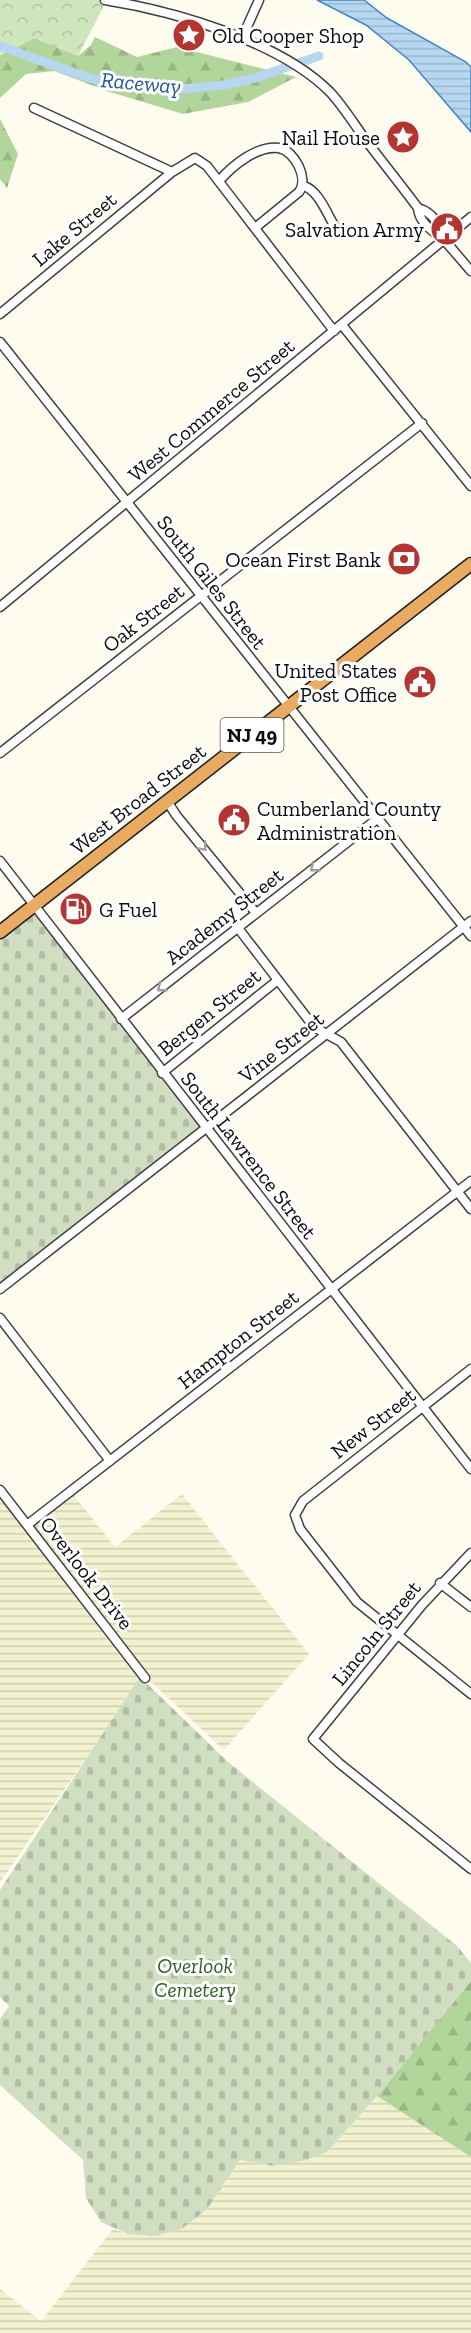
<svg xmlns="http://www.w3.org/2000/svg" width="471" height="2333" viewBox="0 0 471 2333" font-family="'Zilla Slab',serif">
<style>
.farmland{fill:url(#farmland-rules)}
.forest{fill:url(#forest-firs)}
.cemetery{fill:url(#cemetery-stones)}
.park{fill:url(#park-crowns)}
.water{fill:url(#water-rules);stroke:#4386c3;stroke-width:1.5}
.lines{fill:none;stroke-linecap:round;stroke-linejoin:round}
.canal{stroke:#b7d7f1;stroke-width:9}
.minor-casing{stroke:#404040;stroke-width:11}
.highway-casing{stroke:#1e1e1e;stroke-width:15}
.minor{stroke:#fff;stroke-width:8}
.highway{stroke:#e9aa61;stroke-width:12}
.oneway{stroke:#9e9e9e}
.labels{text-anchor:middle;dominant-baseline:central;stroke-width:6;stroke-linejoin:round;paint-order:stroke}
.shield{fill:#fff;stroke:#565656;stroke-width:1.5}
.shield-label{font-size:20px;font-weight:bold;fill:#0d0d0d}
.poi-label{font-size:21px;fill:#0d0d0d;stroke:#fff;text-anchor:end}
.street-label{font-size:21px;fill:#0d0d0d;stroke:#fff}
.park-label{font-size:21px;font-style:italic;fill:#2a6022;stroke:#fff}
.water-label{font-size:22px;font-style:italic;fill:#205996;stroke:#fff}
</style>
<defs>
<pattern id="farmland-rules" width="6" height="5" patternUnits="userSpaceOnUse" patternTransform="scale(1.5)"><rect width="6" height="5" fill="#f2f2d0"/><path d="M0 2.5h6" fill="none" stroke="#ceceb1"/></pattern>
<pattern id="forest-firs" width="22" height="20" patternUnits="userSpaceOnUse" patternTransform="scale(1.5)"><rect width="22" height="20" fill="#b1d59b"/><path d="M5 1l3.5 6h-7zM16 11l3.5 6h-7z" fill="#97b684"/></pattern>
<pattern id="cemetery-stones" width="16" height="16" patternUnits="userSpaceOnUse" patternTransform="scale(1.5)"><rect width="16" height="16" fill="#d2dec1"/><path d="M2 7V4a2 2 0 0 1 4 0v3zM10 15v-3a2 2 0 0 1 4 0v3z" fill="#b3bda5"/></pattern>
<pattern id="park-crowns" width="20" height="18" patternUnits="userSpaceOnUse" patternTransform="scale(1.5)"><rect width="20" height="18" fill="#cde6bb"/><path d="M2 6a3 3 0 1 1 6 0M12 15a3 3 0 1 1 6 0" fill="none" stroke="#afc4a0"/></pattern>
<pattern id="water-rules" width="6" height="5" patternUnits="userSpaceOnUse" patternTransform="scale(1.5)"><rect width="6" height="5" fill="#b7d7f1"/><path d="M0 2.5h6" fill="none" stroke="#9cb7cd"/></pattern>
</defs>
<rect width="100%" height="100%" fill="#fefcef"/>
<!-- farmland -->
<path class="farmland" d="M68 1488 115 1547 182 1494 309 1654 224 1750 144 1675 0 1882V1495L22 1522Z
M377 2096 471 2157V2333H0V2289L41 2321 113 2229 128 2234 207 2209 240 2160 273 2166 327 2152Z"/>
<!-- forest -->
<path class="forest" d="M95 37 137 57 177 47 296 77 248 102 183 114 110 92 54 71 26 74 0 98V55L34 38 78 56 91 45Z
M0 119 18 154 7 188 0 179Z
M471 1981V2157L377 2096Z"/>
<!-- cemetery -->
<path class="cemetery" d="M34 905 206 1129 0 1289V932Z
M140 1677 228 1762 457 1946 471 1963V1981L377 2096 327 2152 307 2160 273 2166 240 2160 207 2209 183 2228 156 2236 128 2234 101 2222 86 2198 83 2160 0 2085V2019L9 2006 0 1997V1890Z"/>
<!-- park -->
<path class="park" d="M0 0H107L78 56 34 38 0 54Z"/>
<!-- water -->
<path class="water" d="M317 0H364L387 18 466 62 471 67V132L409 60 366 25Z"/>
<g class="lines">
<!-- canal -->
<path class="canal" d="M0 46 92 79 181 89 224 85 255 78 319 56"/>
<!-- minor casing -->
<g class="minor-casing">
<path id="minor" d="M105 0C174 11 279 41 330 92 343 106 354 124 365 139 383 163 401 185 418 208 419 224 435 232 445 241 454 251 462 261 471 271
M242 38 259 0
M34 108 172 172
M219 181C232 166 257 145 279 148 295 151 309 179 299 192L255 228
M304 186C319 191 327 214 335 227
M418 208C434 213 440 225 443 240
M0 314 172 172 195 158 207 166 334 331
M342 325 471 486
M0 342 471 936
M0 607 471 217
M0 753 422 423
M167 801 176 815 256 913
M0 861 471 1469
M238 928 314 1027 341 1042 471 1209
M121 1019 377 819
M162 1073 278 980
M0 1289 471 921
M0 1318 110 1461
M471 1369 303 1501 295 1515 300 1529 357 1602 471 1694
M0 1490 145 1678
M27 1525 471 1181
M471 1553 422 1605 313 1739 339 1763 471 1869
M440 1583 471 1607"/>
</g>
<!-- highway casing -->
<g class="highway-casing">
<path id="highway" d="M0 932 471 564"/>
</g>
<!-- minor -->
<use href="#minor" class="minor"/>
<!-- highway -->
<use href="#highway" class="highway"/>
</g>
<!-- one-way arrows -->
<defs><path id="oneway-chevron" d="M-2-3.5L2.5 0L-2 3.5" fill="none" stroke-width="1.6" stroke-linecap="round" stroke-linejoin="round" transform="scale(1.5)"/></defs>
<g class="oneway">
<use href="#oneway-chevron" transform="translate(203 847) rotate(49)"/>
<use href="#oneway-chevron" transform="translate(314 868) rotate(142)"/>
<use href="#oneway-chevron" transform="translate(161 988) rotate(142)"/>
</g>
<!-- icons -->
<defs>
<g id="sight-disc" transform="scale(1.725)"><circle r="9.5" fill="#b33430" stroke="#fff"/><path d="M0-6L1.8-2.2L6-1.7L2.9 1.2L3.7 5.4L0 3.3L-3.7 5.4L-2.9 1.2L-6-1.7L-1.8-2.2Z" fill="#fff"/></g>
<g id="civic-disc" transform="scale(1.725)"><circle r="9.5" fill="#b33430" stroke="#fff"/><path d="M-.6-6.5H3V-4.5H.6V-3L4-1V1h2V6H-6V1h2V-1L-.6-3ZM-1.2 2.5V6h2.4V2.5Z" fill="#fff"/></g>
<g id="bank-disc" transform="scale(1.725)"><circle r="9.5" fill="#b33430" stroke="#fff"/><path d="M-6-4H6V4H-6ZM0-2.3a2.3 2.3 0 1 0 0 4.6a2.3 2.3 0 1 0 0-4.6Z" fill="#fff"/></g>
<g id="fuel-disc" transform="scale(1.725)"><circle r="9.5" fill="#b33430" stroke="#fff"/><path d="M-5.5-6h7V0h2V4h1.3V-2.5L3-4.5l.8-.8L6-3V5H2.5V1h-1V6h-7ZM-4.2-4.7v3.2H.2V-4.7Z" fill="#fff"/></g>
</defs>
<g fill-rule="evenodd">
<use href="#sight-disc" x="189" y="35"/>
<use href="#sight-disc" x="403" y="137"/>
<use href="#civic-disc" x="447" y="229"/>
<use href="#bank-disc" x="404" y="559"/>
<use href="#civic-disc" x="420" y="682"/>
<use href="#civic-disc" x="234" y="820"/>
<use href="#fuel-disc" x="76" y="909"/>
</g>
<g class="labels">
<!-- shield labels -->
<rect class="shield" x="220.5" y="718" width="63" height="34" rx="4.5"/>
<g class="shield-label">
<text x="252" y="735">NJ 49</text>
</g>
<!-- poi labels -->
<g class="poi-label">
<text x="212" y="35" text-anchor="start">Old Cooper Shop</text>
<text x="380" y="137">Nail House</text>
<text x="424" y="229">Salvation Army</text>
<text x="381" y="559">Ocean First Bank</text>
<text x="397" y="670">United States<tspan x="397" dy="24">Post Office</tspan></text>
<text x="257" y="808" text-anchor="start">Cumberland County<tspan x="257" dy="24">Administration</tspan></text>
<text x="99" y="909" text-anchor="start">G Fuel</text>
</g>
<!-- street labels -->
<g class="street-label">
<text transform="translate(74 229) rotate(-40)">Lake Street</text>
<text transform="translate(211 410) rotate(-40)">West Commerce Street</text>
<text transform="translate(212 582) rotate(52)">South Giles Street</text>
<text transform="translate(143 618) rotate(-38)">Oak Street</text>
<text transform="translate(138 799) rotate(-38)">West Broad Street</text>
<text transform="translate(224 916) rotate(-38)">Academy Street</text>
<text transform="translate(209 1012) rotate(-39)">Bergen Street</text>
<text transform="translate(281 1047) rotate(-38)">Vine Street</text>
<text transform="translate(249 1155) rotate(52)">South Lawrence Street</text>
<text transform="translate(238 1339) rotate(-38)">Hampton Street</text>
<text transform="translate(373 1423) rotate(-38)">New Street</text>
<text transform="translate(87 1573) rotate(52)">Overlook Drive</text>
<text transform="translate(376 1633) rotate(-51)">Lincoln Street</text>
</g>
<!-- park labels -->
<g class="park-label">
<text x="195" y="1965">Overlook<tspan x="195" dy="24">Cemetery</tspan></text>
</g>
<!-- water labels -->
<g class="water-label">
<text transform="translate(141 83) rotate(5)">Raceway</text>
</g>
</g>
</svg>
